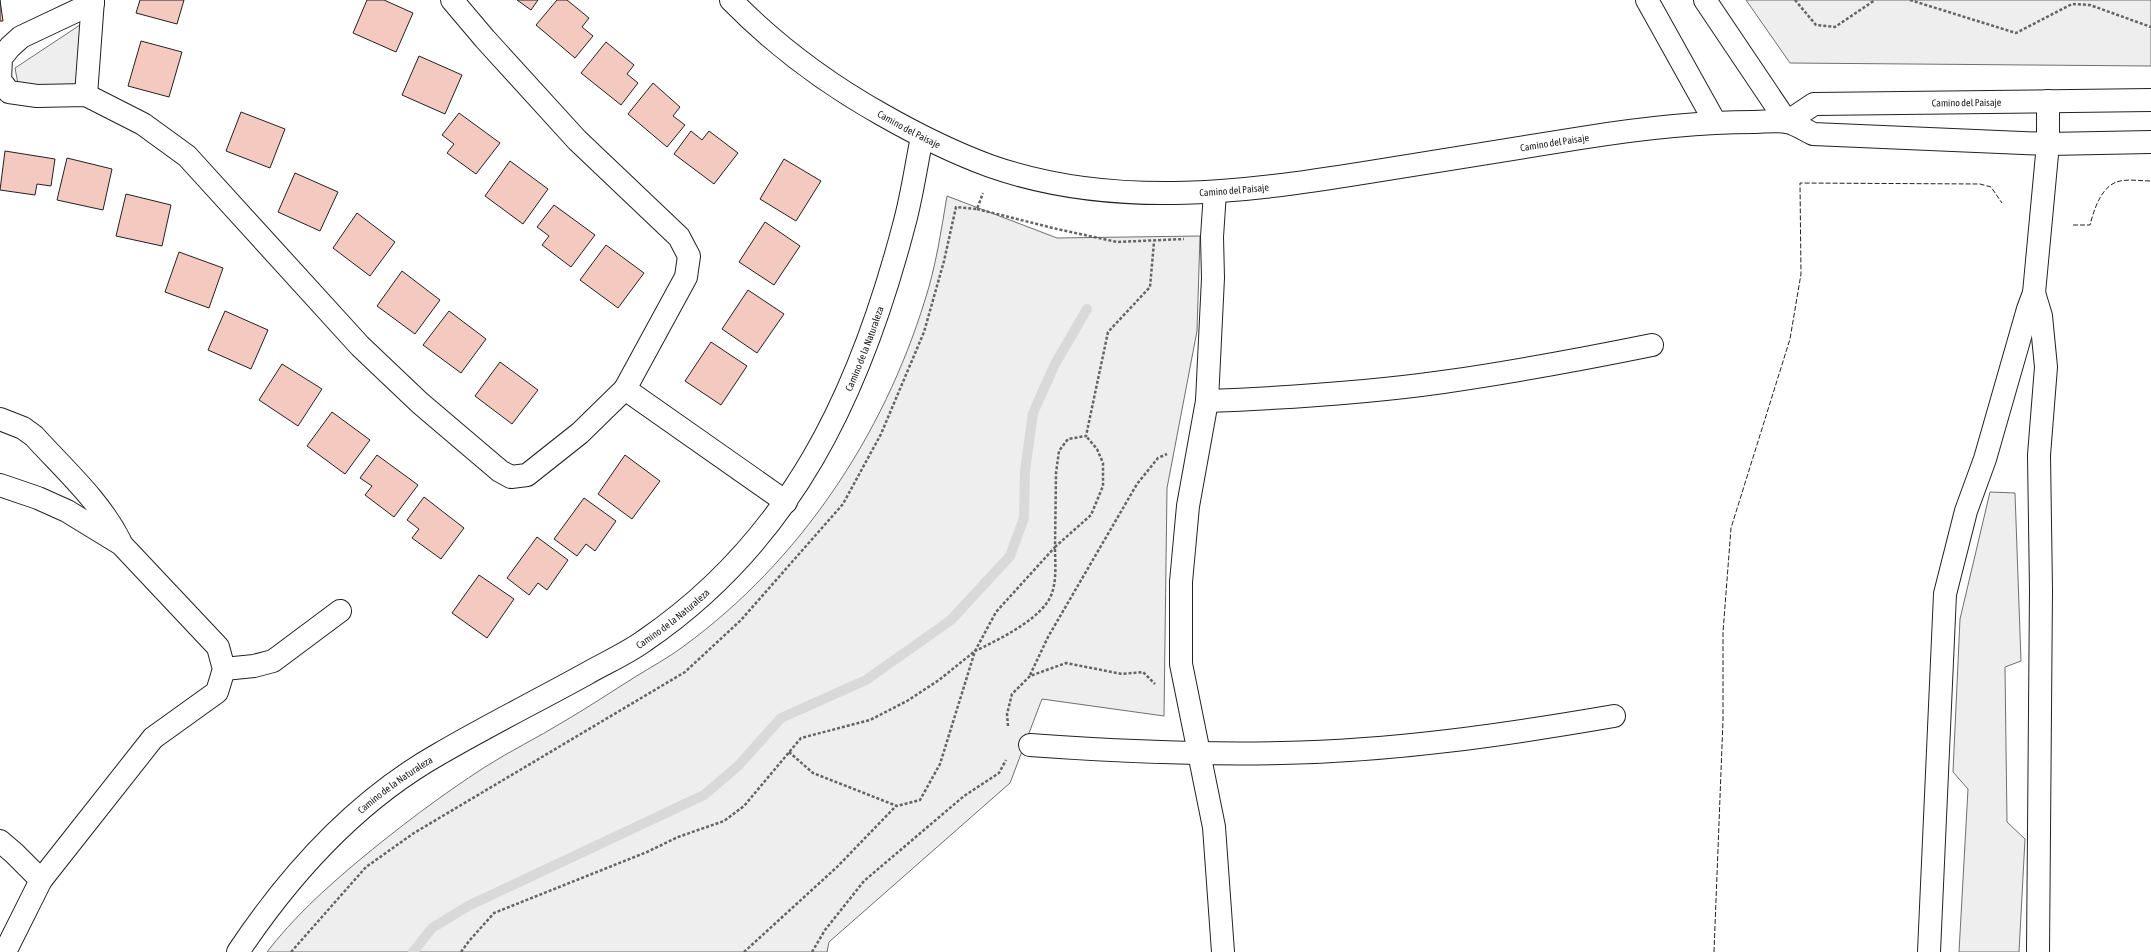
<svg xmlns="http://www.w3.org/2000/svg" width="2151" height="952" viewBox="0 0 2151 952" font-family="'Asap Condensed',sans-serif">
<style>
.green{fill:#eee;stroke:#6f6f6f}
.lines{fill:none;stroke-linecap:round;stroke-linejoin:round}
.stream{stroke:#d9d9d9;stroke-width:10}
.building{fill:#f3c9c0;stroke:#222}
.minor-casing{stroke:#222;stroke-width:24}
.path{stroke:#646464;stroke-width:2.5;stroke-dasharray:3 2;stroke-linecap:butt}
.minor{stroke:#fff;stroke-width:22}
.fence{stroke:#222;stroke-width:1;stroke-dasharray:5 2;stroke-linecap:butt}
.labels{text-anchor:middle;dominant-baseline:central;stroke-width:3;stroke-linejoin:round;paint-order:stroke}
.street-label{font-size:10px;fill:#222;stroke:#fff}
</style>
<rect width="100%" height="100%" fill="#fff"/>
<!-- green -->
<path class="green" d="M1746 0H2151V66L1790 63Z
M83 23 76 87 18 84 15 68Z
M947 196 1057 238 1200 236 1197 331 1167 488 1164 716 1042 699 1010 783 829 942 827 952H267C293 918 325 889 357 862 398 828 440 796 485 767 510 751 537 738 563 722 587 708 611 692 635 677 651 667 668 658 684 646 800 561 883 436 925 300 936 266 941 231 947 196Z
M1990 492 2015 493 2021 661 2005 667 2007 822 2025 839 2019 952H1959L1968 789 1953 772 1960 619Z"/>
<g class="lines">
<!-- stream -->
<path class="stream" d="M413 952 432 928 468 906 704 795 738 766 781 718 866 680 951 620 1010 556 1024 518 1025 471 1033 413 1055 364 1087 309"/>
</g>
<!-- building -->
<path class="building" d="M0 0 3 21H0Z
M140 0H184L177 24 136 13Z
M367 0H384L413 13 396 52 353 33Z
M517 0H538L531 10Z
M557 0H567L589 18 582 27 593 36 575 58 536 25Z
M141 41 182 52 169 97 128 86Z
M606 42 634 65 627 74 638 83 621 105 581 73Z
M419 56 462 75 445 114 402 95Z
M653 83 680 107 673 116 685 125 667 147 628 114Z
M241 112 285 129 270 168 226 151Z
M459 113 500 143 476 174 447 153 454 144 442 135Z
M691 131 702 140 709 131 738 153 714 184 674 154Z
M5 151 55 159 51 186 37 184 35 195 0 190Z
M67 158 112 169 103 210 57 200Z
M784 159 821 181 796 221 760 199Z
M510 161 548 189 523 224 485 196Z
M295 173 338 192 320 231 278 212Z
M126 194 171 205 162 246 116 236Z
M554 205 595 235 571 267 542 245 549 236 537 227Z
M357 213 395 242 370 276 333 248Z
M765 222 800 246 774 285 739 262Z
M606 245 644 273 618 308 580 280Z
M179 252 223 268 209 308 165 292Z
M402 271 440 300 415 334 377 306Z
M748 290 784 314 757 353 722 329Z
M225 311 268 330 251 369 208 350Z
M449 311 486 339 461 373 423 345Z
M711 342 747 366 721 405 685 381Z
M500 362 538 390 512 424 475 396Z
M282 364 322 389 298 426 259 400Z
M332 412 370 440 345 474 307 446Z
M377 455 418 485 394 517 365 495 372 486 360 478Z
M625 455 660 481 632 519 598 494Z
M424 497 464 528 441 559 412 538 419 529 407 520Z
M584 498 616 521 595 551 586 544 577 556 554 539Z
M537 537 568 560 547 590 538 583 529 595 507 578Z
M479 575 514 599 487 638 452 613Z"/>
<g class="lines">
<!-- minor casing -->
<g class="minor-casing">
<g id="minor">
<path id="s1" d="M731 0C775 45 826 83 881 114 916 134 952 152 990 166 1118 211 1253 191 1382 170 1449 159 1515 148 1581 138 1637 129 1695 122 1753 122 1763 122 1777 120 1787 122 1796 124 1805 130 1813 134L2048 144 2151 142"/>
<path d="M1647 0 1715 122"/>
<path d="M1705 0 1787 122"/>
<path d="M93 3 21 37 10 47 1 58 0 80 9 92 37 96 86 95 143 124 187 156 360 346 420 403 500 471 511 477 527 475 580 433 625 389 686 277 689 256 679 237 577 140 485 39 452 0"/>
<path d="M86 95 93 0"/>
<path id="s2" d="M1787 122 1814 104 2151 100"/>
<path d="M1215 192 1212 237 1213 278 1207 401 1188 506 1181 582V664L1214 827 1223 952"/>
<path d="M2034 293 2041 316 2046 367 2039 455 2041 590 2038 952"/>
<path d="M625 389 786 502"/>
<path d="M1207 401C1286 398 1365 393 1443 382 1513 372 1583 359 1652 345"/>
<path d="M0 419 23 428 34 436C64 469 100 501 120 541"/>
<path d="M0 485 38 498 67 511 121 544 218 647 224 669 217 692 153 738 41 880 5 952"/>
<path d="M224 669 254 666 273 661 340 611"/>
<path d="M1030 745C1114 751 1197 755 1281 753 1393 751 1504 735 1614 716"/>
<path d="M0 841 14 853 41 880"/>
<path id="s3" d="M238 952C290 874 356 801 439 754 487 726 537 701 586 674 605 663 626 654 644 641 792 540 860 393 904 225 912 196 916 166 922 137"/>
<path d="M1929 952 1945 594 1966 511 1985 459 2028 309 2034 293 2048 144V101"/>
</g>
</g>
<!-- path -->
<path class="path" d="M1795 0 1816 25 1835 27 1875 0
M1910 0 2016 33 2072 4 2090 5 2151 27
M977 209 1057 229 1117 242 1184 239
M1030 675 1048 637 1137 484 1158 458 1167 454
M1008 726 1007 714 1012 694 1030 676 1066 663 1122 674 1143 672 1155 684
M789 752 813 773 897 806 920 800 940 764 975 651C998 640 1044 618 1052 593 1057 578 1055 562 1055 547L1091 515 1103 486V463L1097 449 1086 436
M291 952 366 867 414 833 685 672 741 620 843 504 881 434 924 332 944 261 956 207 977 209 983 193
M461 952 469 941 494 913 647 852 678 837 724 821 744 806 801 738 870 720 907 701 939 680 975 651 996 612 1055 547 1056 473 1059 451 1068 439 1086 436 1108 332 1150 287 1154 242
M744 952 837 867 896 806
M812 952 825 930 864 881 964 796 999 773 1006 760"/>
<!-- minor -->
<use href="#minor" class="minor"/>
<!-- fence -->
<path class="fence" d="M2073 225H2090C2094 210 2101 185 2120 181 2129 179 2142 181 2151 181
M1714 952 1723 720V632L1731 528 1790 339 1801 274 1800 183 1980 184 1991 187 2002 203"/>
</g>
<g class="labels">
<!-- street labels -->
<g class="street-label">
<text stroke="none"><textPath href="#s2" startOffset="185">Camino del Paisaje</textPath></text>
<text stroke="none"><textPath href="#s1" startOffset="221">Camino del Paisaje</textPath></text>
<text stroke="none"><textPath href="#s1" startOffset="881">Camino del Paisaje</textPath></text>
<text stroke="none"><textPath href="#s1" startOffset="557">Camino del Paisaje</textPath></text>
<text stroke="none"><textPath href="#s3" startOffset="891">Camino de la Naturaleza</textPath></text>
<text stroke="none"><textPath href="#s3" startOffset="555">Camino de la Naturaleza</textPath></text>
<text stroke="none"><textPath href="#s3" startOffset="231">Camino de la Naturaleza</textPath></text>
</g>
</g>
</svg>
